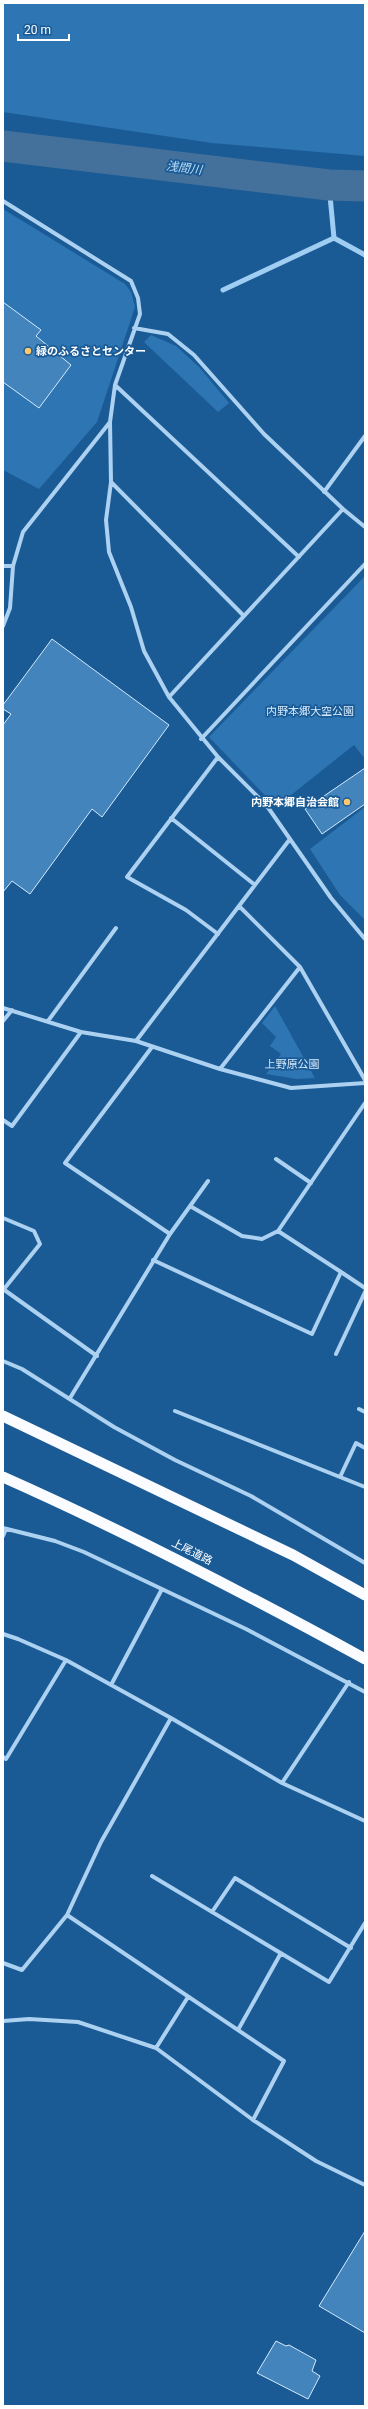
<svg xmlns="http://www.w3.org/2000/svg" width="368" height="2409" viewBox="0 0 368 2409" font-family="Roboto,'Noto Sans JP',sans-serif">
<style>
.green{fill:#2e75b4}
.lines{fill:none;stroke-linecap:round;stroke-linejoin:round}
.stream{stroke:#a0cdf2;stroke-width:5}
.river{stroke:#43719b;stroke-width:31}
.building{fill:#4384bd;stroke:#d4e9fb}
.minor{stroke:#add1f0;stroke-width:4}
.trunk{stroke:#fafcff;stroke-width:11}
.poi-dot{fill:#ffc86c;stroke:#1a5b96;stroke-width:1.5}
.labels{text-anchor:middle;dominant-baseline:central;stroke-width:3.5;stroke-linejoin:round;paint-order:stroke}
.poi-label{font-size:11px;font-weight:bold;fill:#fff;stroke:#1a5b96;text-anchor:start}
.park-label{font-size:11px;fill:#d4e9fb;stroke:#1a5b96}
.street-label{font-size:11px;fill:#fff;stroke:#1a5b96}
.water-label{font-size:12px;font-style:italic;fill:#b9dbf7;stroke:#1a5b96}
</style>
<rect width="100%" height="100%" fill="#1a5b96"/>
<!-- green -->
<path class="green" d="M3 3H365V156L212 143 3 112Z
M3 209 125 284 131 292 135 307 97 422 39 489 3 470Z
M151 335 176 346 199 367 229 403 218 412 144 342Z
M365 576V759L354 745 276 807 209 737Z
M365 807V920L340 895 310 849Z
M275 1006 315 1078 297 1079 266 1074 281 1054 270 1046 276 1037 262 1023Z"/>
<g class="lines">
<!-- stream -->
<path class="stream" d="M329 185 334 238 365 255
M223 290 334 238"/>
<!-- river -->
<path class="river" d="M3 146 329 185 365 186"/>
</g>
<!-- building -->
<path class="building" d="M3 302 41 330 36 336 71 365 39 408 3 382Z
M52 639 169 725 102 817 92 809 30 894 12 881 3 892V725L11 714 3 709V705Z
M365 768V804L322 834 305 809Z
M365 2231V2333L319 2306Z
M276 2341 286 2346 289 2345 316 2360 312 2371 320 2376 308 2399 257 2373Z"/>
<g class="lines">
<!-- minor -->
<path class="minor" d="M3 201 131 281 138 298 140 314 115 385 110 422 111 482 106 520 109 552 131 607 144 651 169 697 218 757 267 806 331 898 365 939
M134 328 168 334 194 355 264 434 343 509 365 527
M115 385 299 557
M111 482 244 616
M324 492 365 436
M3 566H13
M3 626 10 608 13 566 23 532 110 422
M169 697 343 509
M201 739 365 564
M218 757 127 877 186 910 218 934
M171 818 255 885
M239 906 300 967 365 1080
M3 1008 81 1032 136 1041 220 1069 291 1088 365 1083
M3 1021 12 1010
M48 1021 116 928
M136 1041 290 839
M220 1069 300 967
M3 1120 12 1126 81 1032
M276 1159 311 1183
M190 1206 242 1236 262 1239 278 1231
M3 1218 34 1231 40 1244 4 1289
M170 1234 208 1181
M153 1260 312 1334 341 1272 365 1288
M341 1272 278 1231 365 1103
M3 1289 97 1356
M336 1354 365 1292
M3 1361 22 1369 114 1427 175 1460 251 1496 365 1563
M70 1398 170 1234 65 1163 152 1047
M359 1409 365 1412
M175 1411 365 1487
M340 1477 356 1443 365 1448
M3 1528 55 1541 84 1552 246 1629 365 1692
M3 1536 6 1529
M3 1634 18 1639 66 1660 171 1718 282 1783 365 1821
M111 1685 162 1589
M3 1757 6 1759 66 1660
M282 1783 349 1682
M152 1876 329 1982 365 1923
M212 1912 235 1878 351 1948
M67 1915 284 2061 253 2120
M3 1963 22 1970 67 1915 101 1842 171 1718
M3 2021 29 2019 78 2022 156 2048 253 2120 316 2161 365 2185
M238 2030 281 1953
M156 2048 188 1997"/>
<!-- trunk -->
<path class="trunk" d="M3 1416 293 1555 365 1595
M3 1477C127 1532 246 1594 365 1659"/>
</g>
<!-- markers -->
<g class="poi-dot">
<circle cx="28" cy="351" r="4"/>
<circle cx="347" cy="802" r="4"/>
</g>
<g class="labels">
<!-- poi labels -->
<g class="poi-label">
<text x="36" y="351">緑のふるさとセンター</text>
<text x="339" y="802" text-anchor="end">内野本郷自治会館</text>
</g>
<!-- park labels -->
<g class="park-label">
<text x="310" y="711">内野本郷大空公園</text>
<text x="292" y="1064">上野原公園</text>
</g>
<!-- street labels -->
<g class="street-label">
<text transform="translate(192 1552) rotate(27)">上尾道路</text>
</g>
<!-- water labels -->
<g class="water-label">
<text transform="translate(184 168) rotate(7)">浅間川</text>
</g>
</g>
<!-- border -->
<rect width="368" height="2409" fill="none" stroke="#ffffff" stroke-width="8"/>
<!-- scale -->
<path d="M18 34v6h51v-6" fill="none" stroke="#ffffff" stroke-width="2"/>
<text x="24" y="34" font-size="12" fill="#ffffff" stroke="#1a5b96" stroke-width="3" paint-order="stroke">20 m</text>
</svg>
